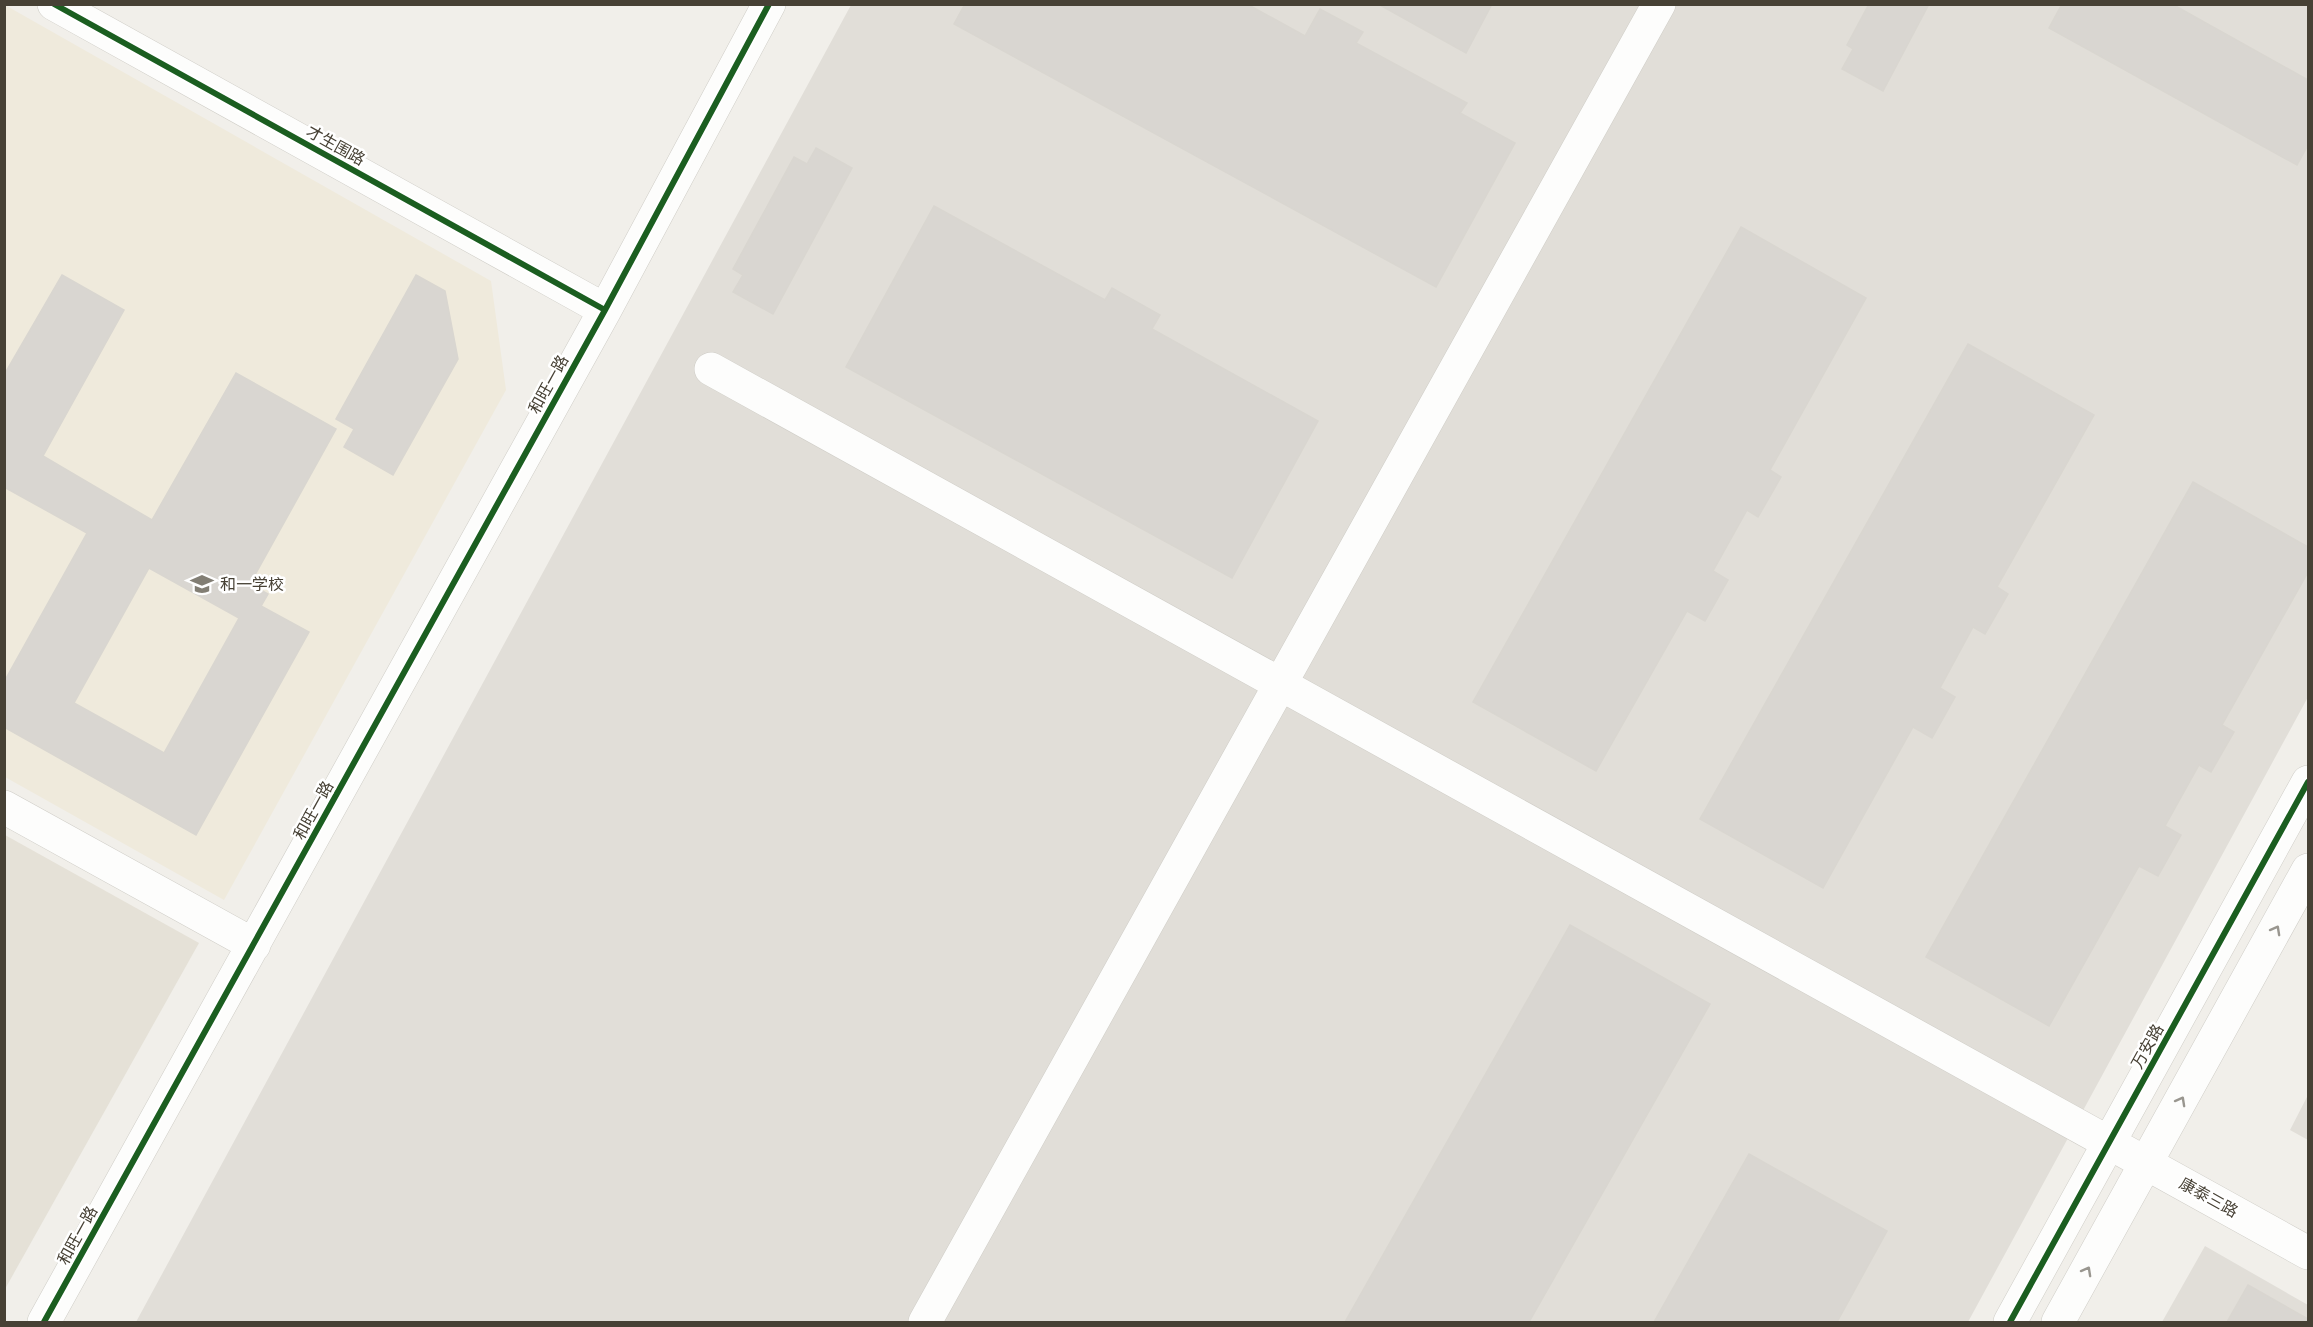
<svg xmlns="http://www.w3.org/2000/svg" width="2313" height="1327" viewBox="0 0 2313 1327" font-family="'Golos Text','Noto Sans SC',sans-serif">
<style>
.residential{fill:#e5e1d7}
.industrial{fill:#e1ded8}
.education{fill:#efeadc}
.building{fill:#d9d6d1;stroke:#d9d6d0;stroke-width:1.5;fill-rule:evenodd}
.lines{fill:none;stroke-linecap:round;stroke-linejoin:round}
.minor-casing{stroke:#cfcdc7;stroke-width:34}
.minor{stroke:#fdfdfc;stroke-width:33}
.cycleway-casing{stroke:#fff;stroke-width:10}
.cycleway{stroke:#1b5e20;stroke-width:6}
.oneway{stroke:#99968f}
.labels{text-anchor:middle;dominant-baseline:central;stroke-width:5;stroke-linejoin:round;paint-order:stroke}
.street-label{font-size:16px;fill:#474135;stroke:#fff}
.poi-label{font-size:16px;fill:#474135;stroke:#fff;text-anchor:start}
</style>
<rect width="100%" height="100%" fill="#f1efea"/>
<!-- residential -->
<path class="residential" d="M5 835 199 943 5 1289Z"/>
<!-- industrial -->
<path class="industrial" d="M851 5H2308V697L1968 1322H136Z
M2308 1095V1140L2290 1130Z
M2205 1246 2308 1305V1322H2162Z"/>
<!-- education -->
<path class="education" d="M5 5 491 281 506 390 224 900 5 777Z"/>
<!-- building -->
<path class="building" d="M965 4H1247L1305 36 1320 9 1363 32 1356 43 1467 103 1460 113 1515 143 1436 287 954 24Z
M1378 4H1492L1466 53Z
M1869 4H1929L1883 91 1842 69 1853 49 1847 45Z
M2062 4H2172L2308 80V145L2297 165 2049 28Z
M816 148 852 168 773 314 733 292 743 275 733 269 794 157 807 164Z
M934 206 1105 300 1112 288 1160 315 1152 329 1318 421 1232 578 846 367Z
M1741 227 1866 298 1770 470 1781 477 1758 517 1747 510 1713 571 1728 580 1705 621 1687 611 1596 771 1473 702Z
M62 275 124 310 43 456 152 520 236 373 336 429 250 584 268 594 261 606 309 632 196 835 4 727V682L87 533 4 487V375ZM149 568 239 618 164 753 74 703Z
M416 275 445 291 458 359 393 475 344 447 354 429 336 419Z
M1968 344 2094 415 1997 587 2008 594 1985 634 1973 627 1940 688 1955 697 1932 738 1913 727 1823 888 1700 819Z
M2193 482 2308 547V572L2222 725 2234 732 2211 772 2199 765 2165 826 2181 835 2158 876 2139 866 2049 1026 1926 957Z
M1570 925 1710 1004 1529 1322H1345Z
M1749 1154 1887 1231 1837 1322H1654Z
M2248 1285 2308 1319V1322H2227Z"/>
<g class="lines">
<!-- minor casing -->
<g class="minor-casing">
<path id="minor" d="M54 4 605 310
M711 369 2308 1253
M4 807 254 945
M44 1322 605 310 769 4
M925 1322 1659 4
M2010 1322 2308 782
M2058 1322 2308 870"/>
</g>
<!-- minor -->
<use href="#minor" class="minor"/>
<!-- cycleway casing -->
<g class="cycleway-casing">
<path id="cycleway" d="M54 4 605 310
M44 1322 605 310 769 4
M2010 1322 2308 782"/>
</g>
<!-- cycleway -->
<use href="#cycleway" class="cycleway"/>
</g>
<!-- one-way arrows -->
<defs><path id="oneway-chevron" d="M-2-3.5L2.5 0L-2 3.5" fill="none" stroke-width="1.6" stroke-linecap="round" stroke-linejoin="round" transform="scale(1.5)"/></defs>
<g class="oneway">
<use href="#oneway-chevron" transform="translate(2276 930) rotate(-61)"/>
<use href="#oneway-chevron" transform="translate(2181 1101) rotate(-61)"/>
<use href="#oneway-chevron" transform="translate(2087 1271) rotate(-61)"/>
</g>
<!-- icons -->
<defs>
<g id="school-bare" transform="scale(1.8)"><path d="M0-5L7-2L0 1L-7-2ZM-4 1L0 2.5L4 1V4Q0 6-4 4Z" fill="#827e74" stroke="#fff" stroke-width="2.5" paint-order="stroke"/></g>
</defs>
<g fill-rule="evenodd">
<use href="#school-bare" x="202" y="584"/>
</g>
<g class="labels">
<!-- street labels -->
<g class="street-label">
<text transform="translate(336 145) rotate(29)">才生围路</text>
<text transform="translate(548 384) rotate(-61)">和旺一路</text>
<text transform="translate(313 810) rotate(-61)">和旺一路</text>
<text transform="translate(2147 1046) rotate(-61)">万安路</text>
<text transform="translate(2209 1197) rotate(29)">康泰三路</text>
<text transform="translate(77 1235) rotate(-61)">和旺一路</text>
</g>
<!-- poi labels -->
<g class="poi-label">
<text x="220" y="584">和一学校</text>
</g>
</g>
<!-- border -->
<rect width="2313" height="1327" fill="none" stroke="#474135" stroke-width="12"/>
</svg>
